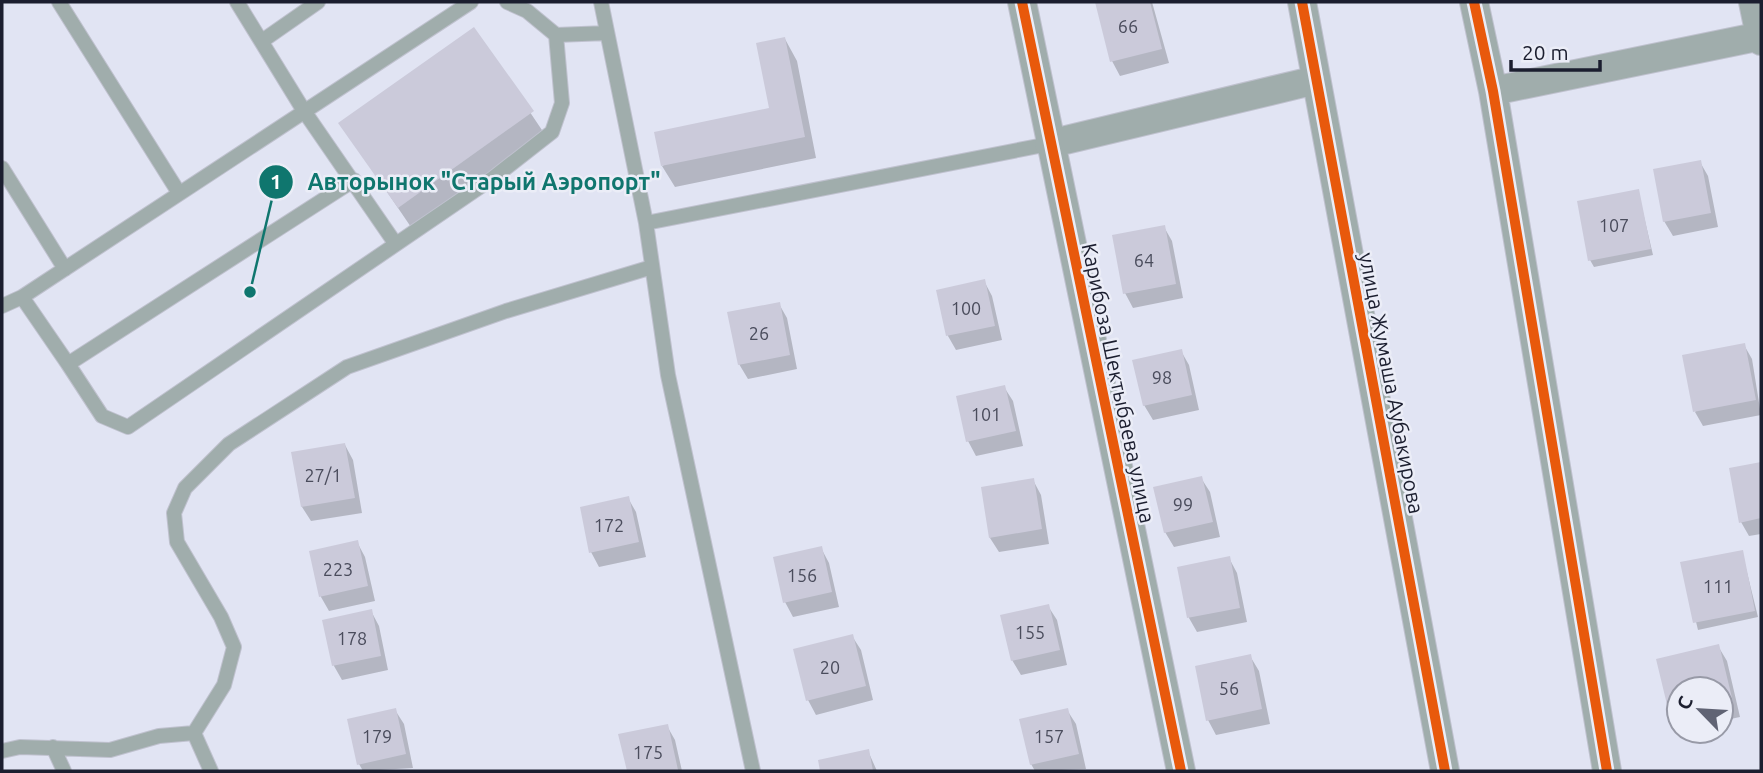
<svg xmlns="http://www.w3.org/2000/svg" width="1763" height="773" viewBox="0 0 1763 773" font-family="Ubuntu,sans-serif">
<style>
.shadow{fill:#0003}
.building{fill:#cbcada}
.lines{fill:none;stroke-linecap:round;stroke-linejoin:round}
.service-casing{stroke:#bfc1ce;stroke-width:16}
.minor-casing{stroke:#bfc1ce;stroke-width:30}
.service{stroke:#a0adac;stroke-width:14}
.minor{stroke:#a0adac;stroke-width:28}
.cycleway-casing{stroke:#ebedf7;stroke-width:15}
.cycleway{stroke:#e8590c;stroke-width:10}
.labels{text-anchor:middle;dominant-baseline:central;stroke-width:5;stroke-linejoin:round;paint-order:stroke}
.number-label{font-size:18px;fill:#4a4c5c}
.street-label{font-size:21px;fill:#1b1e2f;stroke:#ebedf7}
.leader{fill:none;stroke:#0f766e;stroke-width:2.5}
.callout-dot{fill:#0f766e;stroke:#ebedf7;stroke-width:2.5}
.mark-label{font-size:21px;text-anchor:middle;font-weight:bold;fill:#fff}
.callout-label{font-size:23px;text-anchor:middle;font-weight:bold;fill:#0f766e;stroke:#ebedf7;stroke-width:5;stroke-linejoin:round;paint-order:stroke}
</style>
<rect width="100%" height="100%" fill="#e1e4f3"/>
<!-- shadow -->
<path class="shadow" d="M1105 2H1152L1169 63 1120 76 1112 61 1097 4Z
M474 29 548 139 415 233 341 124Z
M785 39 797 61 816 158 675 187 662 166 771 109Z
M1700 162 1708 176 1718 227 1673 236 1664 221Z
M1638 191 1653 255 1594 267 1590 260Z
M1164 227 1172 241 1183 298 1133 308 1125 293Z
M984 281 992 296 1002 340 956 350 948 336 938 291Z
M779 304 787 318 797 369 748 379 739 364Z
M1744 345 1752 359 1761 415 1703 426 1695 412Z
M1181 351 1189 365 1199 410 1153 420 1144 405Z
M1004 387 1013 401 1023 446 976 456 968 441Z
M345 445 353 460 362 513 311 521 302 507 293 454Z
M1761 464V534L1749 536 1741 522 1731 470Z
M1201 478 1210 492 1220 537 1174 547 1165 532Z
M1033 480 1041 495 1049 544 999 552 990 538Z
M628 498 636 512 646 557 599 567 591 552Z
M357 542 365 557 375 601 329 611 321 597 311 552Z
M821 548 829 563 839 607 793 617 785 602Z
M1742 552 1758 617 1698 630 1682 564Z
M1229 558 1237 573 1247 622 1197 632 1189 618 1179 568Z
M1048 606 1057 620 1067 665 1021 675 1012 660Z
M371 611 379 626 388 670 342 680 334 666 324 621Z
M852 636 861 650 873 700 816 715 808 700Z
M1718 646 1727 661 1740 717 1721 721V689H1679V729L1672 716 1658 660Z
M1250 656 1259 671 1270 724 1216 735 1208 720Z
M395 710 404 724 413 768 363 771 359 764Z
M1067 710 1076 724 1086 769 1035 771 1031 764Z
M667 726 675 740 682 771H628L621 736Z
M868 751 877 771H822L820 761Z"/>
<!-- building -->
<path class="building" d="M1095 2H1150L1162 49 1110 62Z
M474 27 534 111 398 208 338 123Z
M785 37 805 137 661 166 654 132 769 108 756 43Z
M1701 160 1711 213 1663 222 1653 169Z
M1639 189 1651 249 1588 261 1577 201Z
M1165 225 1176 284 1123 294 1112 235Z
M985 279 995 326 946 336 936 290Z
M780 302 790 355 738 365 727 312Z
M1745 343 1756 400 1693 412 1682 355Z
M1182 349 1192 395 1143 406 1132 360Z
M1005 385 1016 431 966 442 956 396Z
M345 443 355 498 301 507 291 452Z
M1761 462V518L1739 523 1729 468Z
M1202 476 1213 522 1164 533 1153 487Z
M1034 478 1042 529 989 538 981 487Z
M629 496 639 542 589 553 580 507Z
M358 540 368 586 319 597 309 551Z
M822 546 832 592 783 603 773 557Z
M1743 550 1755 611 1693 623 1680 562Z
M1230 556 1240 608 1187 618 1177 567Z
M1049 604 1060 650 1011 661 1000 615Z
M372 609 381 656 332 666 322 620Z
M853 634 866 686 806 701 793 649Z
M1719 644 1733 702 1721 705V689H1679V715L1670 717 1656 659Z
M1251 654 1262 709 1206 721 1195 666Z
M396 708 406 754 357 765 347 719Z
M1068 708 1079 754 1030 765 1019 719Z
M668 724 678 770 627 771 618 734Z
M869 749 873 771H820L818 760Z"/>
<g class="lines">
<!-- service casing -->
<g class="service-casing">
<path id="service" d="M59 2 179 193
M237 2 304 111 395 243
M601 2 646 223
M556 35 607 33
M262 41 318 2
M2 168 65 269
M22 297 471 2
M2 306 22 297 68 364 354 180
M68 364 102 416 128 427 493 178 552 132 562 103 556 35 527 11 507 2
M194 733 211 771
M53 747 64 771
M2 751 20 747 110 750 159 736 194 733 224 685 234 647 221 617 177 542 174 513 185 488 229 444 347 367 506 311 652 267
M753 771 668 375 646 223 1049 144"/>
</g>
<!-- minor casing -->
<g class="minor-casing">
<path id="minor" d="M1022 2 1181 771
M1302 2 1445 771
M1474 2 1493 91 1607 771
M1753 2 1761 41
M1493 91 1761 36
M1049 144 1316 80"/>
</g>
<!-- service -->
<use href="#service" class="service"/>
<!-- minor -->
<use href="#minor" class="minor"/>
<!-- cycleway casing -->
<g class="cycleway-casing">
<path id="cycleway" d="M1022 2 1181 771
M1302 2 1445 771
M1474 2 1493 91 1607 771"/>
</g>
<!-- cycleway -->
<use href="#cycleway" class="cycleway"/>
</g>
<g class="labels">
<!-- number labels -->
<g class="number-label">
<text x="1128" y="26">66</text>
<text x="1614" y="225">107</text>
<text x="1144" y="260">64</text>
<text x="966" y="308">100</text>
<text x="759" y="333">26</text>
<text x="1162" y="377">98</text>
<text x="986" y="414">101</text>
<text x="323" y="475">27/1</text>
<text x="1183" y="504">99</text>
<text x="609" y="525">172</text>
<text x="338" y="569">223</text>
<text x="802" y="575">156</text>
<text x="1718" y="586">111</text>
<text x="1030" y="632">155</text>
<text x="352" y="638">178</text>
<text x="830" y="667">20</text>
<text x="1229" y="688">56</text>
<text x="377" y="736">179</text>
<text x="1049" y="736">157</text>
<text x="648" y="752">175</text>
</g>
<!-- street labels -->
<g class="street-label">
<text transform="translate(1119 383) rotate(78)">Карибоза Шектыбаева улица</text>
<text transform="translate(1392 383) rotate(79)">улица Жумаша Аубакирова</text>
</g>
</g>
<!-- callouts -->
<path class="leader" d="M250 292L276 182"/>
<g class="callout-dot">
<circle cx="250" cy="292" r="7"/>
<circle cx="276" cy="182" r="18"/>
</g>
<g class="mark-label">
<text x="276" y="189">1</text>
</g>
<g class="callout-label">
<text x="484" y="190">Авторынок "Старый Аэропорт"</text>
</g>
<!-- border -->
<rect width="1763" height="773" fill="none" stroke="#1b1e2f" stroke-width="7"/>
<!-- north arrow -->
<g transform="translate(1700 710) rotate(295)"><circle r="33" fill="#ebedf7" stroke="#989aa7" stroke-width="2"/>
<path d="M0-5L12 26L0 18L-12 26Z" fill="#606374"/>
<text y="-10" font-size="19" font-weight="bold" text-anchor="middle" fill="#1b1e2f">С</text>
</g>
<!-- scale -->
<path d="M1511 60v10h89v-10" fill="none" stroke="#1b1e2f" stroke-width="3.5"/>
<text x="1522" y="60" font-size="21" fill="#1b1e2f" stroke="#ebedf7" stroke-width="5" paint-order="stroke">20 m</text>
</svg>
